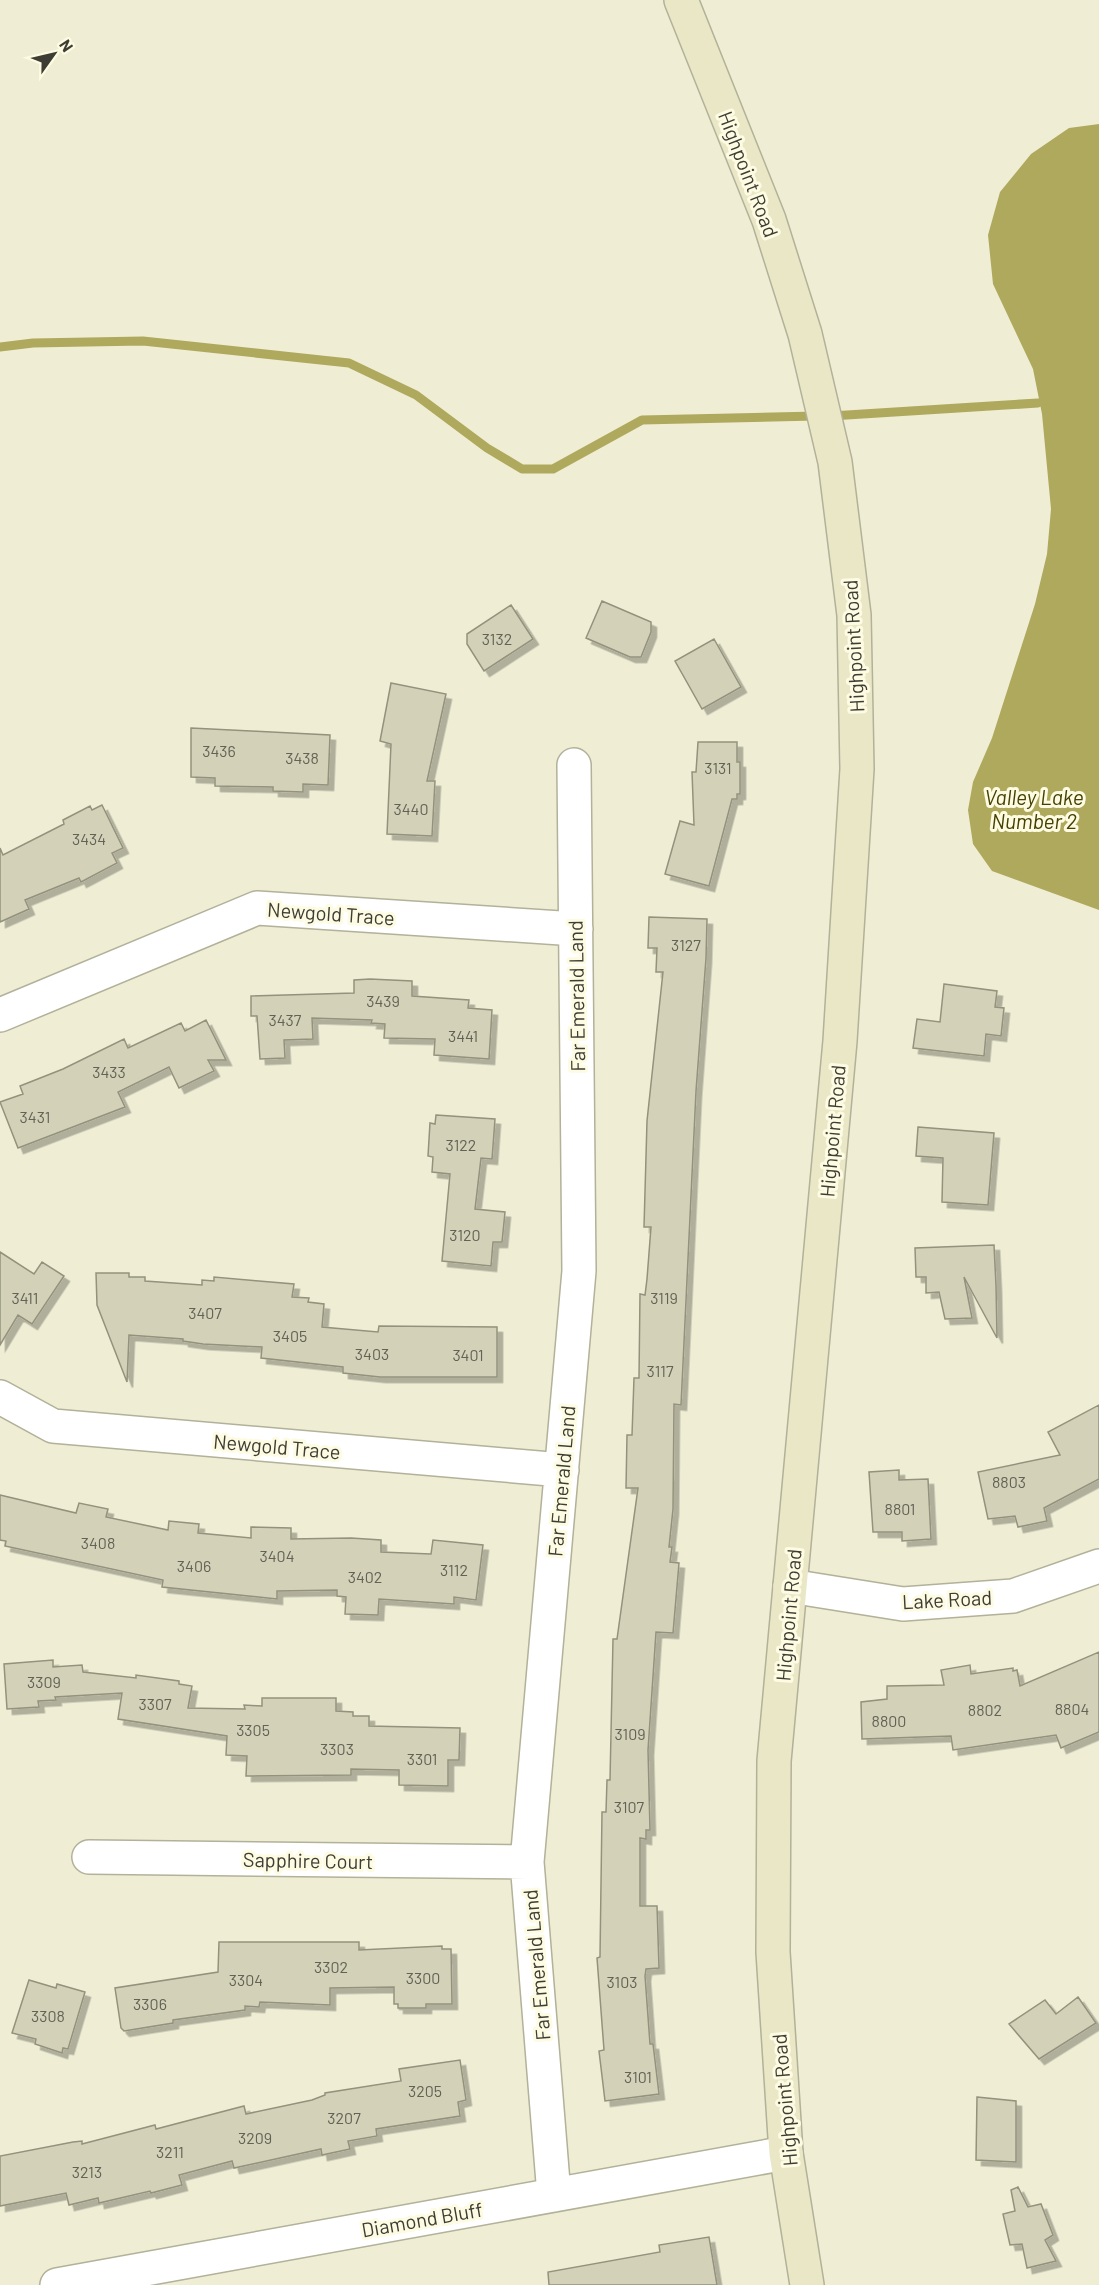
<svg xmlns="http://www.w3.org/2000/svg" width="1099" height="2285" viewBox="0 0 1099 2285" font-family="Barlow,sans-serif">
<style>
.water{fill:#afa95e}
.lines{fill:none;stroke-linecap:round;stroke-linejoin:round}
.stream{stroke:#afa95e;stroke-width:9}
.building{fill:#d3d2b9;stroke:#94927c;stroke-width:1.5;filter:url(#shadow)}
.street-casing{stroke:#b2b199;stroke-width:36}
.secondary-casing{stroke:#b2b199;stroke-width:36}
.street{stroke:#fff;stroke-width:33}
.secondary{stroke:#eae7c7;stroke-width:33}
.labels{text-anchor:middle;dominant-baseline:central;stroke-width:6;stroke-linejoin:round;paint-order:stroke}
.number-label{font-size:16px;fill:#636255}
.street-label{font-size:20px;fill:#3e3d34;stroke:#fdfbe2}
.water-label{font-size:21px;font-style:italic;fill:#464103;stroke:#fdfbe2}
</style>
<defs>
<filter id="shadow"><feDropShadow dx="5.5" dy="5.5" stdDeviation="0" flood-color="#0004"/></filter>
</defs>
<rect width="100%" height="100%" fill="#efeed5"/>
<!-- water -->
<path class="water" d="M1099 124V910L992 871 973 844 968 810 973 782 992 738 1035 604 1047 554 1051 509 1042 414 1033 369 993 284 988 235 1000 192 1031 154 1069 128Z"/>
<g class="lines">
<!-- stream -->
<path class="stream" d="M0 347 33 343 143 341 349 363 416 395 487 448 522 469H553L642 420 817 416
M831 416 1038 403"/>
</g>
<!-- building -->
<path class="building" d="M602 601 651 622V632L641 657H630L586 638Z
M511 605 533 639 484 671 467 644V634Z
M714 639 741 687 702 709 675 661Z
M391 683 446 694 427 781H435L432 836 387 834 391 744 380 741Z
M191 728 330 735 328 785 303 784V792L273 791V787L215 786V778L191 777Z
M698 742H737V762H740V794H737V799H732L709 886 665 874 680 821 694 825 692 772H696Z
M102 805 123 848 112 853 117 863 81 882 79 878 25 900 29 909 0 922V848L3 855 64 824 63 820 90 806 92 810Z
M649 917 707 919 706 958 696 1091 681 1405 674 1404 673 1509 669 1547H672L670 1562 679 1563 673 1633 656 1632 648 1750 650 1830H646V1839L640 1838V1906H657L659 1968 646 1969 645 1976 650 2044H653L659 2094 605 2101 599 2051 604 2050 597 1958 600 1957 602 1812H606L607 1780H610L613 1639H617L638 1488H626L627 1435H632L634 1378H639L640 1294 645 1295 647 1279 651 1227H644L647 1121 663 972H656L657 948H648Z
M370 979 412 981V996L469 1000 468 1008 492 1010 489 1059 434 1055 435 1039 384 1038 385 1024 371 1023 372 1020 312 1018 313 1039 284 1040 285 1058 260 1059 257 1016H251V996L354 993V980Z
M944 984 997 991 995 1007 1004 1008 1001 1036 986 1034 984 1056 913 1048 917 1019 940 1022Z
M206 1020 226 1060H208L214 1071 179 1088 169 1067 118 1092 125 1107 18 1148 0 1102 23 1094 20 1086 63 1069 124 1039 128 1048 181 1023 185 1031Z
M436 1115 495 1119 492 1159 481 1158 475 1209 505 1212 502 1242H493L491 1266 442 1261 450 1174 432 1172 433 1157 428 1156 430 1123 435 1124Z
M918 1127 994 1133 988 1205 942 1202 943 1158 916 1156Z
M994 1245 996 1286 997 1338 964 1277 972 1318 945 1319 939 1292 926 1293V1277H916L915 1248Z
M0 1252 34 1274 42 1262 64 1276 32 1324 18 1315 0 1345Z
M96 1273H129V1277H145V1281L202 1285V1280L214 1281V1277L294 1284 292 1297 309 1298 308 1302 324 1304 322 1327 378 1332 379 1326 497 1327V1377H380L343 1373V1367L261 1358 262 1347 203 1344 183 1341V1339L129 1335 127 1382 97 1305Z
M1099 1405V1479L1044 1508 1047 1521 1018 1527 1015 1516 988 1519 978 1472 1060 1455 1048 1432Z
M899 1470V1480L928 1479 931 1539 902 1541V1532H873L869 1472Z
M0 1495 76 1513 79 1503 108 1509 106 1517 168 1530 169 1521 199 1524 198 1533 251 1538V1527L291 1528V1539L351 1538 381 1540V1552L431 1554 433 1540 483 1545 476 1600 454 1597V1604L379 1599 378 1615 345 1614 346 1597 337 1596V1590L277 1591V1599L162 1587 163 1580 5 1546 6 1541 0 1540Z
M1099 1652V1732L1061 1748 1056 1735 953 1750 951 1736 862 1739 861 1702 887 1699V1686L944 1685 941 1670 970 1665 971 1674 1013 1668V1671L1017 1670 1020 1686Z
M53 1660V1667L82 1665 83 1672 136 1678V1675L179 1681V1684L192 1686 188 1708 245 1709 244 1705 262 1706V1698H336V1711L353 1712V1716H369V1726L460 1728 459 1760H448V1786L399 1785V1770L351 1769V1775L246 1776 247 1756 226 1755 227 1736 118 1719 122 1693 55 1697 56 1700 38 1701 39 1707 7 1709 4 1664Z
M219 1942H359V1950L442 1946V1949H451L452 2004H426V2008H398V2004H394V1987L330 1988V2005L260 2002 259 2007 245 2006V2010L173 2020V2023L124 2031 121 2028 115 1988 218 1972Z
M29 1980 56 1988 57 1984 85 1992 68 2049 63 2048 62 2053 35 2044 36 2039 12 2033Z
M1078 1997 1096 2023 1039 2059 1009 2024 1045 2000 1056 2014Z
M460 2060 466 2100 458 2102 460 2116 376 2129 377 2136 348 2141 350 2149 322 2155 321 2149 234 2168 232 2161 179 2175 182 2185 151 2193 150 2191 99 2203 98 2198 69 2205 66 2193 0 2206V2156L73 2142 82 2141V2144L155 2125 156 2129 244 2106 246 2114 312 2100 325 2095V2093L401 2081 399 2069Z
M977 2097 1016 2101V2162L976 2160Z
M1018 2187 1028 2207 1041 2204 1053 2235 1045 2240 1056 2261 1027 2268 1022 2244 1010 2245 1003 2214 1015 2211 1011 2190Z
M709 2237 717 2285H549L548 2272 660 2252 659 2245Z"/>
<g class="lines">
<!-- street casing -->
<g class="street-casing">
<path id="street" d="M0 1015 257 908 576 929
M0 1397 53 1426 562 1470
M790 1586 903 1604 1013 1596 1099 1566
M89 1857 527 1862
M554 2195 527 1862 579 1271 574 765
M57 2285 786 2153"/>
</g>
<!-- secondary casing -->
<g class="secondary-casing">
<path id="secondary" d="M681 0 769 220 805 334 835 462 854 615 857 769 840 1041 774 1761 773 1952 786 2153 807 2285"/>
</g>
<!-- street -->
<use href="#street" class="street"/>
<!-- secondary -->
<use href="#secondary" class="secondary"/>
</g>
<g class="labels">
<!-- number labels -->
<g class="number-label">
<text x="497" y="638">3132</text>
<text x="219" y="750">3436</text>
<text x="302" y="757">3438</text>
<text x="718" y="767">3131</text>
<text x="411" y="808">3440</text>
<text x="89" y="838">3434</text>
<text x="686" y="944">3127</text>
<text x="383" y="1000">3439</text>
<text x="285" y="1019">3437</text>
<text x="463" y="1035">3441</text>
<text x="109" y="1071">3433</text>
<text x="35" y="1116">3431</text>
<text x="461" y="1144">3122</text>
<text x="465" y="1234">3120</text>
<text x="25" y="1297">3411</text>
<text x="664" y="1297">3119</text>
<text x="205" y="1312">3407</text>
<text x="290" y="1335">3405</text>
<text x="372" y="1353">3403</text>
<text x="468" y="1354">3401</text>
<text x="660" y="1370">3117</text>
<text x="1009" y="1481">8803</text>
<text x="900" y="1508">8801</text>
<text x="98" y="1542">3408</text>
<text x="277" y="1555">3404</text>
<text x="194" y="1565">3406</text>
<text x="454" y="1569">3112</text>
<text x="365" y="1576">3402</text>
<text x="44" y="1681">3309</text>
<text x="155" y="1703">3307</text>
<text x="1072" y="1708">8804</text>
<text x="985" y="1709">8802</text>
<text x="889" y="1720">8800</text>
<text x="253" y="1729">3305</text>
<text x="630" y="1733">3109</text>
<text x="337" y="1748">3303</text>
<text x="422" y="1758">3301</text>
<text x="629" y="1806">3107</text>
<text x="331" y="1966">3302</text>
<text x="423" y="1977">3300</text>
<text x="246" y="1979">3304</text>
<text x="622" y="1981">3103</text>
<text x="150" y="2003">3306</text>
<text x="48" y="2015">3308</text>
<text x="638" y="2076">3101</text>
<text x="425" y="2090">3205</text>
<text x="344" y="2117">3207</text>
<text x="255" y="2137">3209</text>
<text x="170" y="2151">3211</text>
<text x="87" y="2171">3213</text>
</g>
<!-- street labels -->
<g class="street-label">
<text transform="translate(749 174) rotate(69)">Highpoint Road</text>
<text transform="translate(853 646) rotate(-93)">Highpoint Road</text>
<text transform="translate(331 913) rotate(4)">Newgold Trace</text>
<text transform="translate(576 996) rotate(-91)">Far Emerald Land</text>
<text transform="translate(832 1131) rotate(-85)">Highpoint Road</text>
<text transform="translate(277 1446) rotate(5)">Newgold Trace</text>
<text transform="translate(561 1481) rotate(-85)">Far Emerald Land</text>
<text transform="translate(947 1599) rotate(-3)">Lake Road</text>
<text transform="translate(788 1615) rotate(-85)">Highpoint Road</text>
<text transform="translate(308 1860) rotate(1)">Sapphire Court</text>
<text transform="translate(536 1965) rotate(-95)">Far Emerald Land</text>
<text transform="translate(784 2100) rotate(-95)">Highpoint Road</text>
<text transform="translate(422 2219) rotate(-10)">Diamond Bluff</text>
</g>
<!-- water labels -->
<g class="water-label">
<text x="1034" y="796">Valley Lake<tspan x="1034" dy="24">Number 2</tspan></text>
</g>
</g>
<!-- north arrow -->
<g transform="translate(54 54) rotate(56)" stroke="#fdfbe2" stroke-width="4.5" paint-order="stroke">
<path d="M0-4.5L10 22L0 15L-10 22Z" fill="#3e3d34"/>
<text y="-9" font-size="16" font-weight="bold" text-anchor="middle" fill="#3e3d34">N</text>
</g>
</svg>
